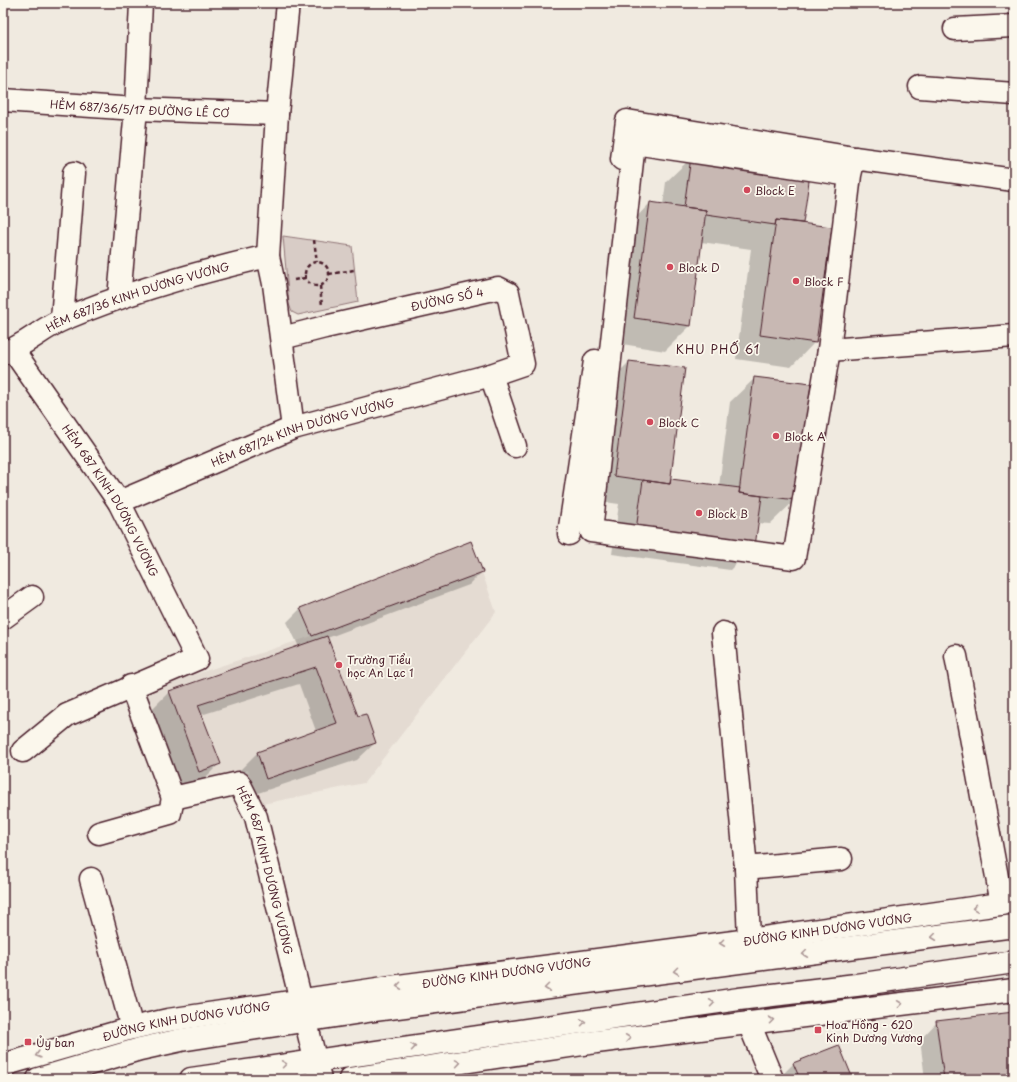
<svg xmlns="http://www.w3.org/2000/svg" width="1017" height="1082" viewBox="0 0 1017 1082" font-family="'Playpen Sans',sans-serif">
<style>
.built{fill:#e4dbd2}
.green{fill:#d8ccc6;stroke:#917678}
.shadow{fill:#0003}
.building{fill:#c8b8b3;stroke:#4a1f2b}
.lines{fill:none;stroke-linecap:round;stroke-linejoin:round}
.minor-casing{stroke:#4a1f2b;stroke-width:25}
.major-casing{stroke:#4a1f2b;stroke-width:25}
.path{stroke:#4a1f2b;stroke-width:2.5;stroke-dasharray:4 3;stroke-linecap:butt}
.minor{stroke:#fbf7ec;stroke-width:22}
.major{stroke:#fbf7ec;stroke-width:22}
.oneway{stroke:#ab9695}
.poi-dot{fill:#d1495b;stroke:#fbf7ec;stroke-width:1.5}
.labels{text-anchor:middle;dominant-baseline:central;stroke-width:3.5;stroke-linejoin:round;paint-order:stroke}
.street-label{font-size:11px;fill:#4a1f2b;stroke:#fbf7ec}
.poi-label{font-size:11px;fill:#4a1f2b;stroke:#fbf7ec;text-anchor:start}
.neighbourhood-label{font-size:12px;letter-spacing:1px;fill:#4a1f2b;stroke:#fbf7ec}
</style>
<rect width="100%" height="100%" fill="#f0eae0"/>
<filter id="ink" filterUnits="userSpaceOnUse"><feTurbulence type="fractalNoise" baseFrequency=".025" numOctaves="2"/><feDisplacementMap in="SourceGraphic" scale="8" xChannelSelector="R" yChannelSelector="G"/><feConvolveMatrix kernelMatrix="1 2 1 2 8 2 1 2 1" color-interpolation-filters="sRGB"/></filter>
<g filter="url(#ink)">
<!-- built -->
<path class="built" d="M471 541 496 612 364 783 258 805 248 770 176 787 135 694 312 636 300 608Z"/>
<!-- green -->
<path class="green" d="M283 236 352 246 358 302 298 315 292 312 289 304Z"/>
<!-- shadow -->
<path class="shadow" d="M691 158 809 175 802 224 815 342 791 367 736 359 751 249 701 242 690 326 665 351 610 342 626 228 650 203 663 205 666 182Z
M629 362 670 479 719 486 730 402 755 378 795 500 770 524 757 523 754 546 730 570 612 554 619 504 590 500 605 386Z
M471 542 482 572 469 585 327 638 357 717 375 743 357 760 249 796 240 770 257 753 316 731 299 684 201 715 219 764 202 781 182 788 152 709 169 692 299 647 287 622 300 609Z
M1014 1013V1079H925L920 1040 937 1022Z
M794 1063 851 1079H782L781 1076Z"/>
<!-- building -->
<path class="building" d="M691 157 810 174 803 223 776 220 775 225 706 215V210L684 207Z
M650 202 706 210 691 326 634 318Z
M776 220 832 227 816 343 760 335Z
M629 361 685 368 670 484 614 476Z
M754 377 811 384 796 500 739 493Z
M671 479 740 488 739 493 762 496 755 546 636 530 643 480 670 484Z
M471 541 483 572 312 636 300 608Z
M327 636 358 716 366 714 376 743 266 779 257 752 337 723 316 667 198 705 221 764 199 772 169 691Z
M1014 1012V1079H944L936 1021Z
M839 1045 853 1079H800L793 1063Z"/>
<g class="lines">
<!-- minor casing -->
<g class="minor-casing">
<g id="minor">
<path d="M288 3 277 114 268 256 274 284 293 428"/>
<path d="M955 29 1014 26"/>
<path d="M920 87 1014 94"/>
<path id="s1" d="M3 100 136 109 277 114"/>
<path d="M622 159 627 121 854 158 1014 180"/>
<path d="M850 175 634 143 591 531 794 558 829 350 850 175 854 158"/>
<path d="M119 298 136 109 141 3"/>
<path d="M62 319 74 173"/>
<path id="s2" d="M13 350 119 502 197 659 67 715 23 751"/>
<path d="M829 350 1014 336"/>
<path id="s3" d="M3 353C25 346 42 328 64 319 130 291 199 272 268 256"/>
<path d="M491 375 515 446"/>
<path id="s4" d="M119 502 293 428 491 375 523 364 508 293 498 288 325 327 282 338"/>
<path d="M569 534 595 361"/>
<path d="M3 618 32 597"/>
<path d="M723 633 746 868 749 940"/>
<path d="M956 656 1002 904"/>
<path id="s5" d="M131 686 173 798 239 783 256 817 301 1001"/>
<path d="M99 833 170 813 173 798"/>
<path d="M746 868 841 859"/>
<path d="M91 879 132 1028"/>
<path d="M749 1023 772 1079"/>
</g>
</g>
<!-- major casing -->
<g class="major-casing">
<g id="major">
<path d="M302 1006 320 1079"/>
<path id="s6" d="M3 1065 132 1028 168 1020 391 987 749 940 1014 902"/>
<path d="M38 1079 140 1049 181 1040 251 1029 368 1011 1014 926"/>
<path d="M191 1079 739 999 856 985 1014 962"/>
<path d="M350 1079 596 1042 1014 990"/>
</g>
</g>
<!-- path -->
<path class="path" d="M314 240 317 262
M305 274a12 12 0 1 1 24 0a12 12 0 1 1-24 0Z
M329 274 354 270
M294 280 305 278
M320 286 322 306"/>
<!-- minor -->
<use href="#minor" class="minor"/>
<!-- major -->
<use href="#major" class="major"/>
</g>
<!-- one-way arrows -->
<defs><path id="oneway-chevron" d="M-2-3.5L2.5 0L-2 3.5" fill="none" stroke-width="1.6" stroke-linecap="round" stroke-linejoin="round"/></defs>
<g class="oneway">
<use href="#oneway-chevron" transform="translate(975 908) rotate(172)"/>
<use href="#oneway-chevron" transform="translate(934 937) rotate(173)"/>
<use href="#oneway-chevron" transform="translate(722 943) rotate(173)"/>
<use href="#oneway-chevron" transform="translate(805 954) rotate(173)"/>
<use href="#oneway-chevron" transform="translate(676 971) rotate(173)"/>
<use href="#oneway-chevron" transform="translate(399 986) rotate(173)"/>
<use href="#oneway-chevron" transform="translate(547 988) rotate(173)"/>
<use href="#oneway-chevron" transform="translate(712 1003) rotate(-8)"/>
<use href="#oneway-chevron" transform="translate(900 1004) rotate(-7)"/>
<use href="#oneway-chevron" transform="translate(771 1020) rotate(-7)"/>
<use href="#oneway-chevron" transform="translate(583 1022) rotate(-8)"/>
<use href="#oneway-chevron" transform="translate(628 1038) rotate(-7)"/>
<use href="#oneway-chevron" transform="translate(413 1047) rotate(-8)"/>
<use href="#oneway-chevron" transform="translate(38 1055) rotate(164)"/>
<use href="#oneway-chevron" transform="translate(458 1063) rotate(-9)"/>
<use href="#oneway-chevron" transform="translate(284 1064) rotate(-8)"/>
</g>
</g>
<!-- markers -->
<g class="poi-dot">
<circle cx="747" cy="190" r="4"/>
<circle cx="670" cy="267" r="4"/>
<circle cx="796" cy="281" r="4"/>
<circle cx="650" cy="422" r="4"/>
<circle cx="776" cy="436" r="4"/>
<circle cx="699" cy="513" r="4"/>
<circle cx="339" cy="665" r="4"/>
<rect x="814" y="1026" width="8" height="8" rx="2"/>
<rect x="24" y="1038" width="8" height="8" rx="2"/>
</g>
<g class="labels">
<!-- street labels -->
<g class="street-label">
<text stroke="none"><textPath href="#s1" startOffset="137">HẺM 687/36/5/17 ĐƯỜNG LÊ CƠ</textPath></text>
<text stroke="none"><textPath href="#s3" startOffset="147">HẺM 687/36 KINH DƯƠNG VƯƠNG</textPath></text>
<text transform="translate(447 299) rotate(-12)">ĐƯỜNG SỐ 4</text>
<text stroke="none"><textPath href="#s4" startOffset="197">HẺM 687/24 KINH DƯƠNG VƯƠNG</textPath></text>
<text stroke="none"><textPath href="#s2" startOffset="180">HẺM 687 KINH DƯƠNG VƯƠNG</textPath></text>
<text stroke="none"><textPath href="#s5" startOffset="279">HẺM 687 KINH DƯƠNG VƯƠNG</textPath></text>
<text stroke="none"><textPath href="#s6" startOffset="837">ĐƯỜNG KINH DƯƠNG VƯƠNG</textPath></text>
<text stroke="none"><textPath href="#s6" startOffset="513">ĐƯỜNG KINH DƯƠNG VƯƠNG</textPath></text>
<text stroke="none"><textPath href="#s6" startOffset="189">ĐƯỜNG KINH DƯƠNG VƯƠNG</textPath></text>
</g>
<!-- poi labels -->
<g class="poi-label">
<text x="755" y="190">Block E</text>
<text x="678" y="267">Block D</text>
<text x="804" y="281">Block F</text>
<text x="658" y="422">Block C</text>
<text x="784" y="436">Block A</text>
<text x="707" y="513">Block B</text>
<text x="347" y="659">Trường Tiểu<tspan x="347" dy="13">học An Lạc 1</tspan></text>
<text x="826" y="1024">Hoa Hồng - 620<tspan x="826" dy="13">Kinh Dương Vương</tspan></text>
<text x="36" y="1042">Ủy ban</text>
</g>
<!-- neighbourhood labels -->
<g class="neighbourhood-label">
<text x="718" y="349">KHU PHỐ 61</text>
</g>
</g>
<!-- margin -->
<rect width="1017" height="1082" fill="none" stroke="#fbf7ec" stroke-width="16"/>
<rect x="8" y="8" width="1001" height="1066" fill="none" stroke="#4a1f2b" stroke-width="1.5" filter="url(#ink)"/>
</svg>
